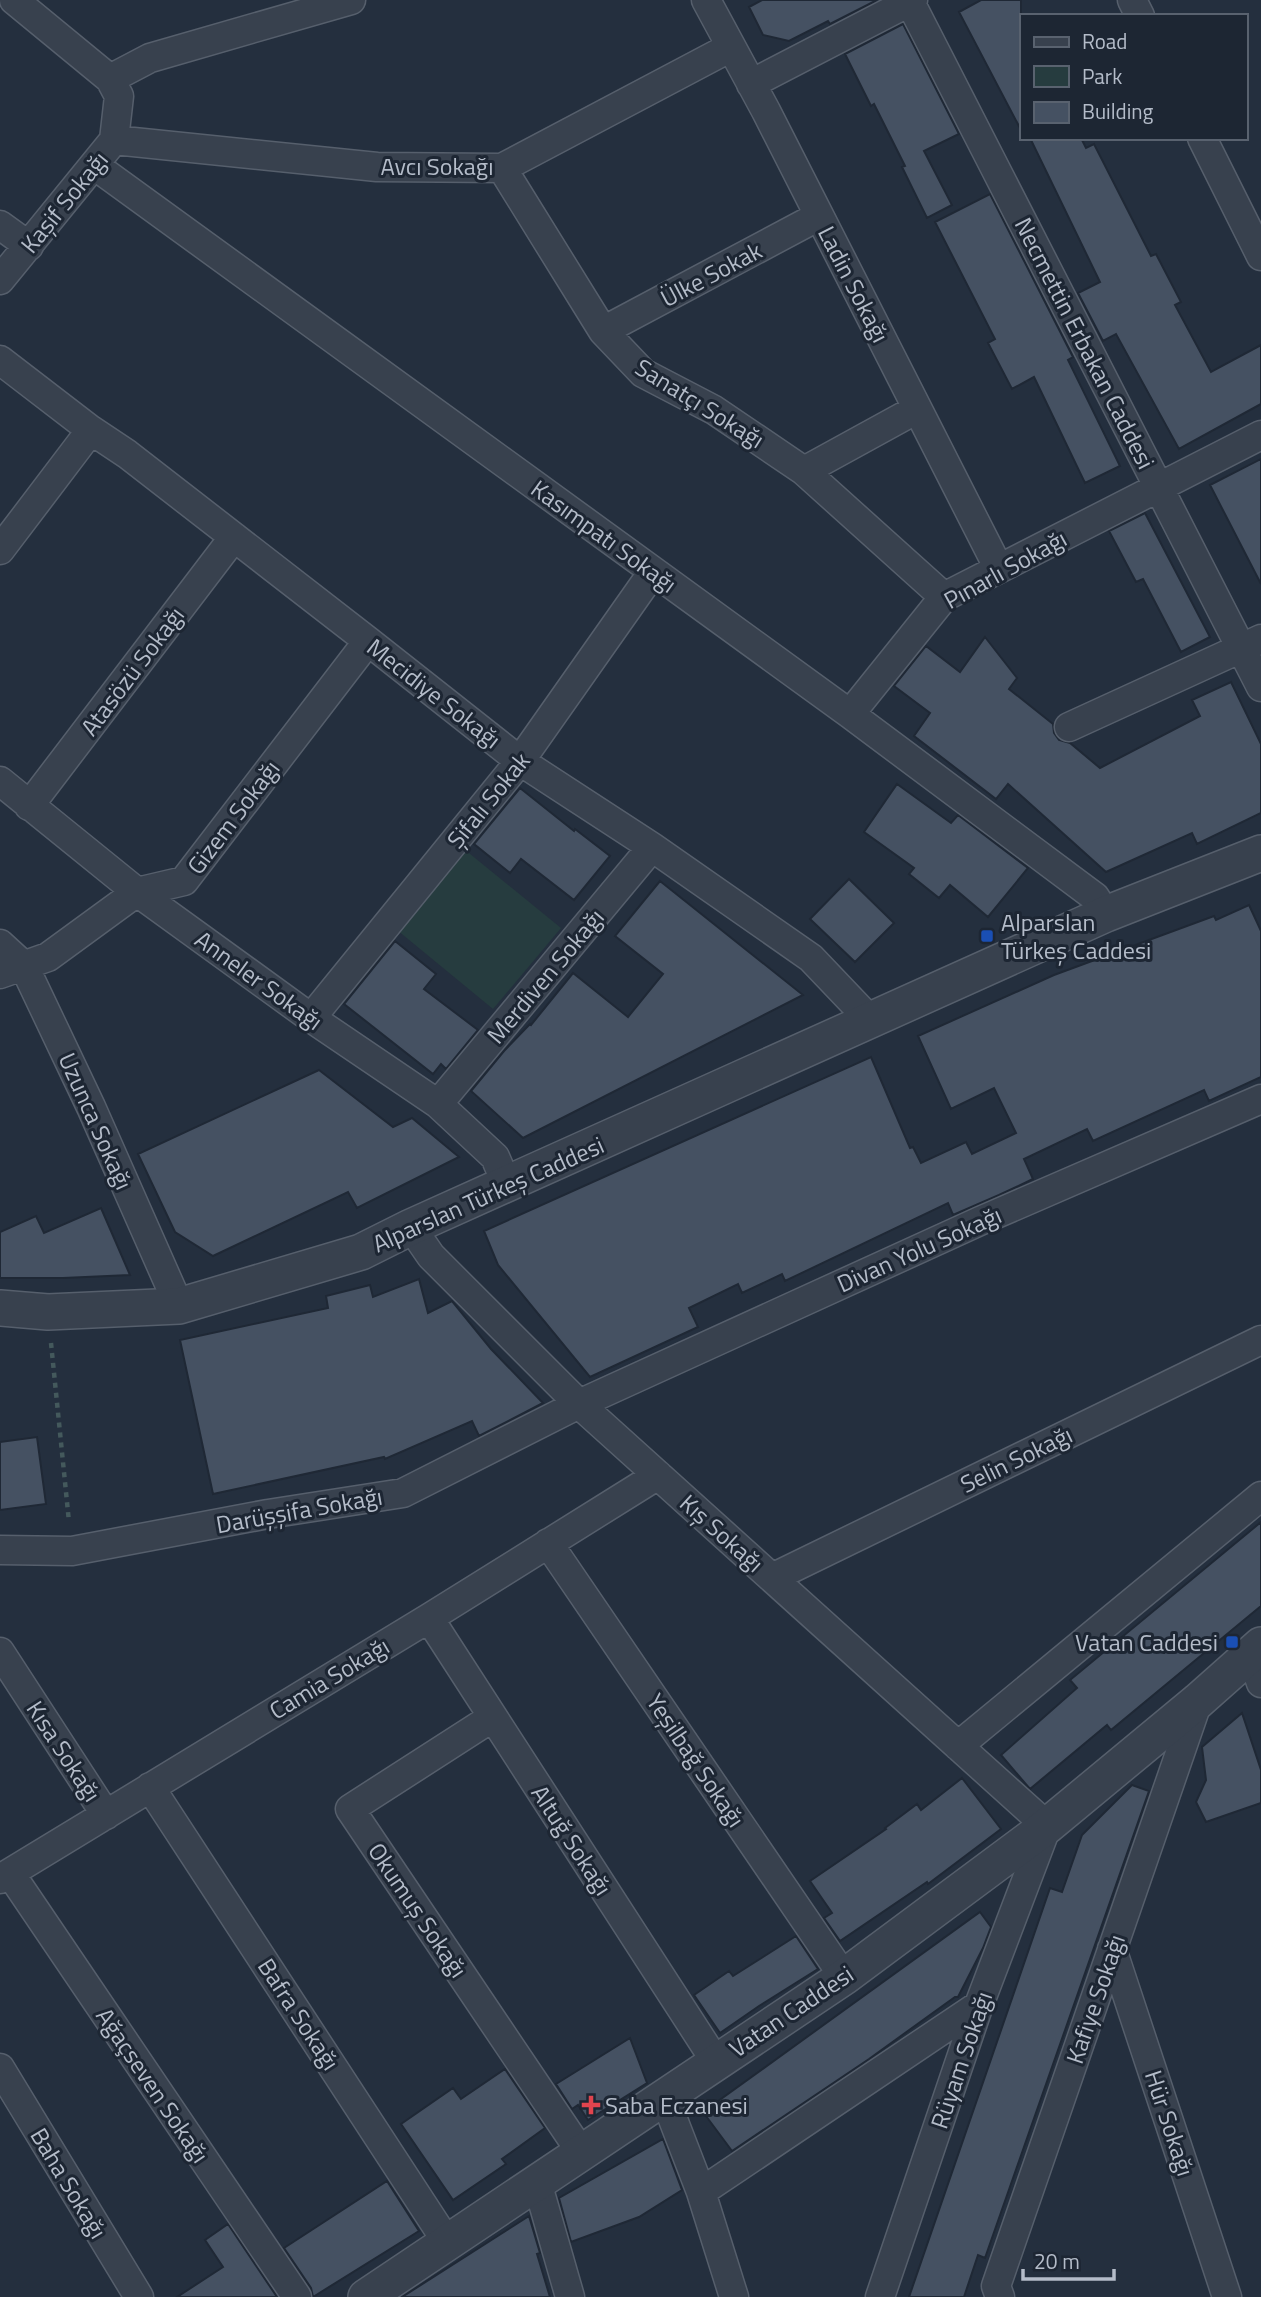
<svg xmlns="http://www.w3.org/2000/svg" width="1261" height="2297" viewBox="0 0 1261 2297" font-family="'Titillium Web',sans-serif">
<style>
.green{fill:#263c3f}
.building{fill:#455162;stroke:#1f2835;stroke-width:2}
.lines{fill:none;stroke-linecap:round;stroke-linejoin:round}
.minor-casing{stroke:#565f6c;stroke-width:31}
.tertiary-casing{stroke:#565f6c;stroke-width:38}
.path{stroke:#44595c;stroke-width:4.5;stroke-dasharray:5 5;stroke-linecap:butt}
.minor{stroke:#38414e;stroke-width:28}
.tertiary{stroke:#38414e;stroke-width:35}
.transit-dot{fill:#1a4fb4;stroke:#1d2633;stroke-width:2.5}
.health-dot{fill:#e0444e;stroke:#1d2633;stroke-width:2.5}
.labels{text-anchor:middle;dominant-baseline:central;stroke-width:6;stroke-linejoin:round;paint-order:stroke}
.street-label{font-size:24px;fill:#b4bcc9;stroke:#1d2633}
.poi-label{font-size:24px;fill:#b4bcc9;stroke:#1d2633;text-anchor:start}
</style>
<rect width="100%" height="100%" fill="#242f3e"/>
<!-- green -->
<path class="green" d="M464 849 561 928 493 1009 397 930Z"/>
<!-- building -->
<path class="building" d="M762 0H877L830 24 828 21 789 41 763 35 749 7Z
M981 0H1021V130L959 12Z
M903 24 959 134 924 151 952 205 927 218 902 167 905 166 874 104 871 106 845 54Z
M1030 138H1081L1086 148 1094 144 1151 256 1156 254 1181 302 1175 305 1211 372 1261 345V404L1179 449 1116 334 1103 341 1078 293 1100 282Z
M990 194 1073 357 1068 360 1120 466 1085 483 1034 377 1012 389 988 343 995 339 935 222Z
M1261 459V584L1210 485Z
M1145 513 1210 637 1181 652 1143 579 1136 582 1109 531Z
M985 637 1017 678 1009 689 1053 724 1054 733 1059 740 1070 743 1100 768 1200 716 1192 700 1231 682 1261 744V813L1197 844 1192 833 1106 872 1008 784 996 799 914 736 930 713 894 686 926 646 960 672Z
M897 784 951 823 958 815 1028 868 988 917 950 885 939 898 909 874 914 868 864 832Z
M520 788 574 831 575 829 610 856 574 900 521 859 510 873 474 844Z
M849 879 894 923 855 962 810 919Z
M660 881 803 995 523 1138 471 1091 504 1051 530 1024 531 1025 573 973 628 1017 663 974 615 936Z
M1249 905 1261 931V1077L1209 1101 1204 1090 1093 1141 1087 1129 1024 1159 1033 1179 999 1195 953 1215 948 1203 785 1281 782 1274 742 1293 738 1284 689 1308 698 1327 590 1377 498 1265 484 1231 871 1057 910 1148 913 1147 921 1163 966 1142 972 1154 1016 1133 994 1088 951 1109 918 1036 1054 975 1214 916 1216 920Z
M395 941 436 974 424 989 478 1030 446 1069 441 1064 433 1074 344 1004Z
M319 1070 393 1127 412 1118 459 1157 357 1208 348 1192 213 1256 175 1232 138 1154Z
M101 1208 130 1275 63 1278H0V1232L36 1216 44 1233Z
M419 1279 428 1313 452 1301 491 1349 543 1403 479 1436 472 1421 385 1459 384 1457 213 1494 180 1340 328 1308 326 1296 370 1285 373 1297Z
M37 1437 46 1504 0 1510V1442Z
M1261 1522V1606L1111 1730 1107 1725 1030 1789 1001 1755 1077 1688 1070 1680Z
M1242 1713 1261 1770V1803L1206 1822 1196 1802 1206 1780 1202 1747Z
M962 1778 1001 1829 928 1884 927 1882 840 1941 824 1918 832 1913 810 1881 886 1829 885 1828 917 1804 921 1810Z
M1132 1785 1149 1791 985 2258 978 2255 964 2297H909L1050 1888 1062 1892 1082 1835Z
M980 1912 991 1927 983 1948 958 1997H955L869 2059 732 2151 703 2112Z
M796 1936 818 1969 759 2006 720 2033 694 1995 729 1971 733 1976Z
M630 2038 647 2083 588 2120 578 2105 572 2109 556 2084Z
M505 2069 545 2128 502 2159 506 2164 453 2200 401 2124 453 2088 461 2099Z
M663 2139 682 2190 639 2217 571 2242 559 2198Z
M387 2181 419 2231 313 2297 311 2288 284 2248Z
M529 2216 540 2253 537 2254 550 2297H402Z
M228 2224 277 2297H177L223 2267 205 2240Z"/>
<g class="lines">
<!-- minor casing -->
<g class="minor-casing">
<path id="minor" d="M706 0 766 111 999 569
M909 0 1261 687
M1132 0 1140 16
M110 79 150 58 351 0
M751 84 913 0
M1202 138 1261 256
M114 140 377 167 502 168 731 47
M94 165 850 714 1095 897 1106 914
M502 168 603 331 643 373 714 410 804 471 944 597
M0 225 29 246
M0 280 114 140 119 96 110 79 14 0
M603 331 819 216
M0 360 91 430 127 454 368 641 520 761 652 847 811 958 871 1021
M804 471 917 409
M0 550 91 430
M850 714 944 597 1261 435
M1069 727 1261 639
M0 781 137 892 311 1018 438 1104 495 1157 507 1185
M29 806 234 537
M0 944 24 966 91 1107 179 1306
M0 974 48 957 137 892 184 881 368 641
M311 1018 520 761 653 572
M438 1104 652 847
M411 1227 431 1256 579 1404 1047 1826 979 2005 880 2297
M548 1543 844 1977
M0 1550 72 1551 268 1514 403 1493 579 1404 980 1221 1261 1099
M772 1578 1261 1340
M429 1618 716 2062
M0 1652 106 1815
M1251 1654 1261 1683
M493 1717 350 1809 581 2152
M958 1746 1261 1496
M150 1787 447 2242
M10 1873 297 2297
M0 1879 429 1618 658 1475
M1112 1949 1227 2297
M0 2068 139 2297
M664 2096 701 2192 734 2297
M537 2182 570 2297
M701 2192 979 2005
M1000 2297 996 2286 1198 1701"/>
</g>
<!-- tertiary casing -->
<g class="tertiary-casing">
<path id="tertiary" d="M0 1308 48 1312 179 1306 361 1252 411 1227 1106 914 1261 853
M366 2297 844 1977 1047 1826 1198 1701 1261 1645"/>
</g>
<!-- path -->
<path class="path" d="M51 1343 69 1522"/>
<!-- minor -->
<use href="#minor" class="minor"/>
<!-- tertiary -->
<use href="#tertiary" class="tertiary"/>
</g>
<!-- markers -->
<g class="transit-dot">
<rect x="980" y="929" width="14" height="14" rx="3.5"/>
<rect x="1225" y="1635" width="14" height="14" rx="3.5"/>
</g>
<path class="health-dot" d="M587.5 2094.5h7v7h7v7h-7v7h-7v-7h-7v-7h7z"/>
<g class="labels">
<!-- street labels -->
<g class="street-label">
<text x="437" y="166">Avcı Sokağı</text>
<text transform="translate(64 202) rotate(-51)">Kaşif Sokağı</text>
<text transform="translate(711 274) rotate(-28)">Ülke Sokak</text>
<text transform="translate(854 284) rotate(63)">Ladin Sokağı</text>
<text transform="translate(1085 343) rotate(63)">Necmettin Erbakan Caddesi</text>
<text transform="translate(700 403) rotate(32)">Sanatçı Sokağı</text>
<text transform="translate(604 536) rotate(36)">Kasımpatı Sokağı</text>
<text transform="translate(1005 569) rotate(-29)">Pınarlı Sokağı</text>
<text transform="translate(132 671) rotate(-53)">Atasözü Sokağı</text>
<text transform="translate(434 693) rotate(38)">Mecidiye Sokağı</text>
<text transform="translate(488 800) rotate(-51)">Şifalı Sokak</text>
<text transform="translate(233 817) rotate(-53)">Gizem Sokağı</text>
<text transform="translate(545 976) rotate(-50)">Merdiven Sokağı</text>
<text transform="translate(259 980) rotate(36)">Anneler Sokağı</text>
<text transform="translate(96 1121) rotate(66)">Uzunca Sokağı</text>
<text transform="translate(488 1194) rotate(-24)">Alparslan Türkeş Caddesi</text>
<text transform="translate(919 1249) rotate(-24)">Divan Yolu Sokağı</text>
<text transform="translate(1016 1459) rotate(-26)">Selin Sokağı</text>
<text transform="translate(299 1510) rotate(-10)">Darüşşifa Sokağı</text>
<text transform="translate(722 1533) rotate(42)">Kış Sokağı</text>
<text transform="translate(329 1678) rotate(-31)">Camia Sokağı</text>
<text transform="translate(64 1751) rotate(57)">Kısa Sokağı</text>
<text transform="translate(696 1760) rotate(56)">Yeşilbağ Sokağı</text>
<text transform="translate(572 1840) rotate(57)">Altuğ Sokağı</text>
<text transform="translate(418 1910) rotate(56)">Okumuş Sokağı</text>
<text transform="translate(1095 1999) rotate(-71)">Kafiye Sokağı</text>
<text transform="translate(791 2011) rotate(-34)">Vatan Caddesi</text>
<text transform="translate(299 2014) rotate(57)">Bafra Sokağı</text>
<text transform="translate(961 2060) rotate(-71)">Rüyam Sokağı</text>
<text transform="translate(153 2085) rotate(56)">Ağaçseven Sokağı</text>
<text transform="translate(1170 2123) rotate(72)">Hür Sokağı</text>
<text transform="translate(69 2183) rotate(59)">Baha Sokağı</text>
</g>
<!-- poi labels -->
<g class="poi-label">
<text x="1001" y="922">Alparslan<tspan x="1001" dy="28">Türkeş Caddesi</tspan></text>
<text x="1218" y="1642" text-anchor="end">Vatan Caddesi</text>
<text x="605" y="2105">Saba Eczanesi</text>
</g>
</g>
<!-- legend -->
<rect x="1020" y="14" width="228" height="126" fill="#1d2633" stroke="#59626f" stroke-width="2"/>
<rect x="1034" y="37" width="35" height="10" fill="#38414e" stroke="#59626f" stroke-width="2"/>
<text x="1082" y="49" font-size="21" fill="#b4bcc9">Road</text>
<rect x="1034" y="66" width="35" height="21" fill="#263c3f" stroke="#59626f" stroke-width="2"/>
<text x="1082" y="84" font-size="21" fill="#b4bcc9">Park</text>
<rect x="1034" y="102" width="35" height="21" fill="#455162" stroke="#59626f" stroke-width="2"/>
<text x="1082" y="119" font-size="21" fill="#b4bcc9">Building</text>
<!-- scale -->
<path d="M1023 2269v10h91v-10" fill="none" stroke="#b4bcc9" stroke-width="3.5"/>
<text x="1034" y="2269" font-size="21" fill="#b4bcc9" stroke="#1d2633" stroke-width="5" paint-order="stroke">20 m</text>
</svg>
